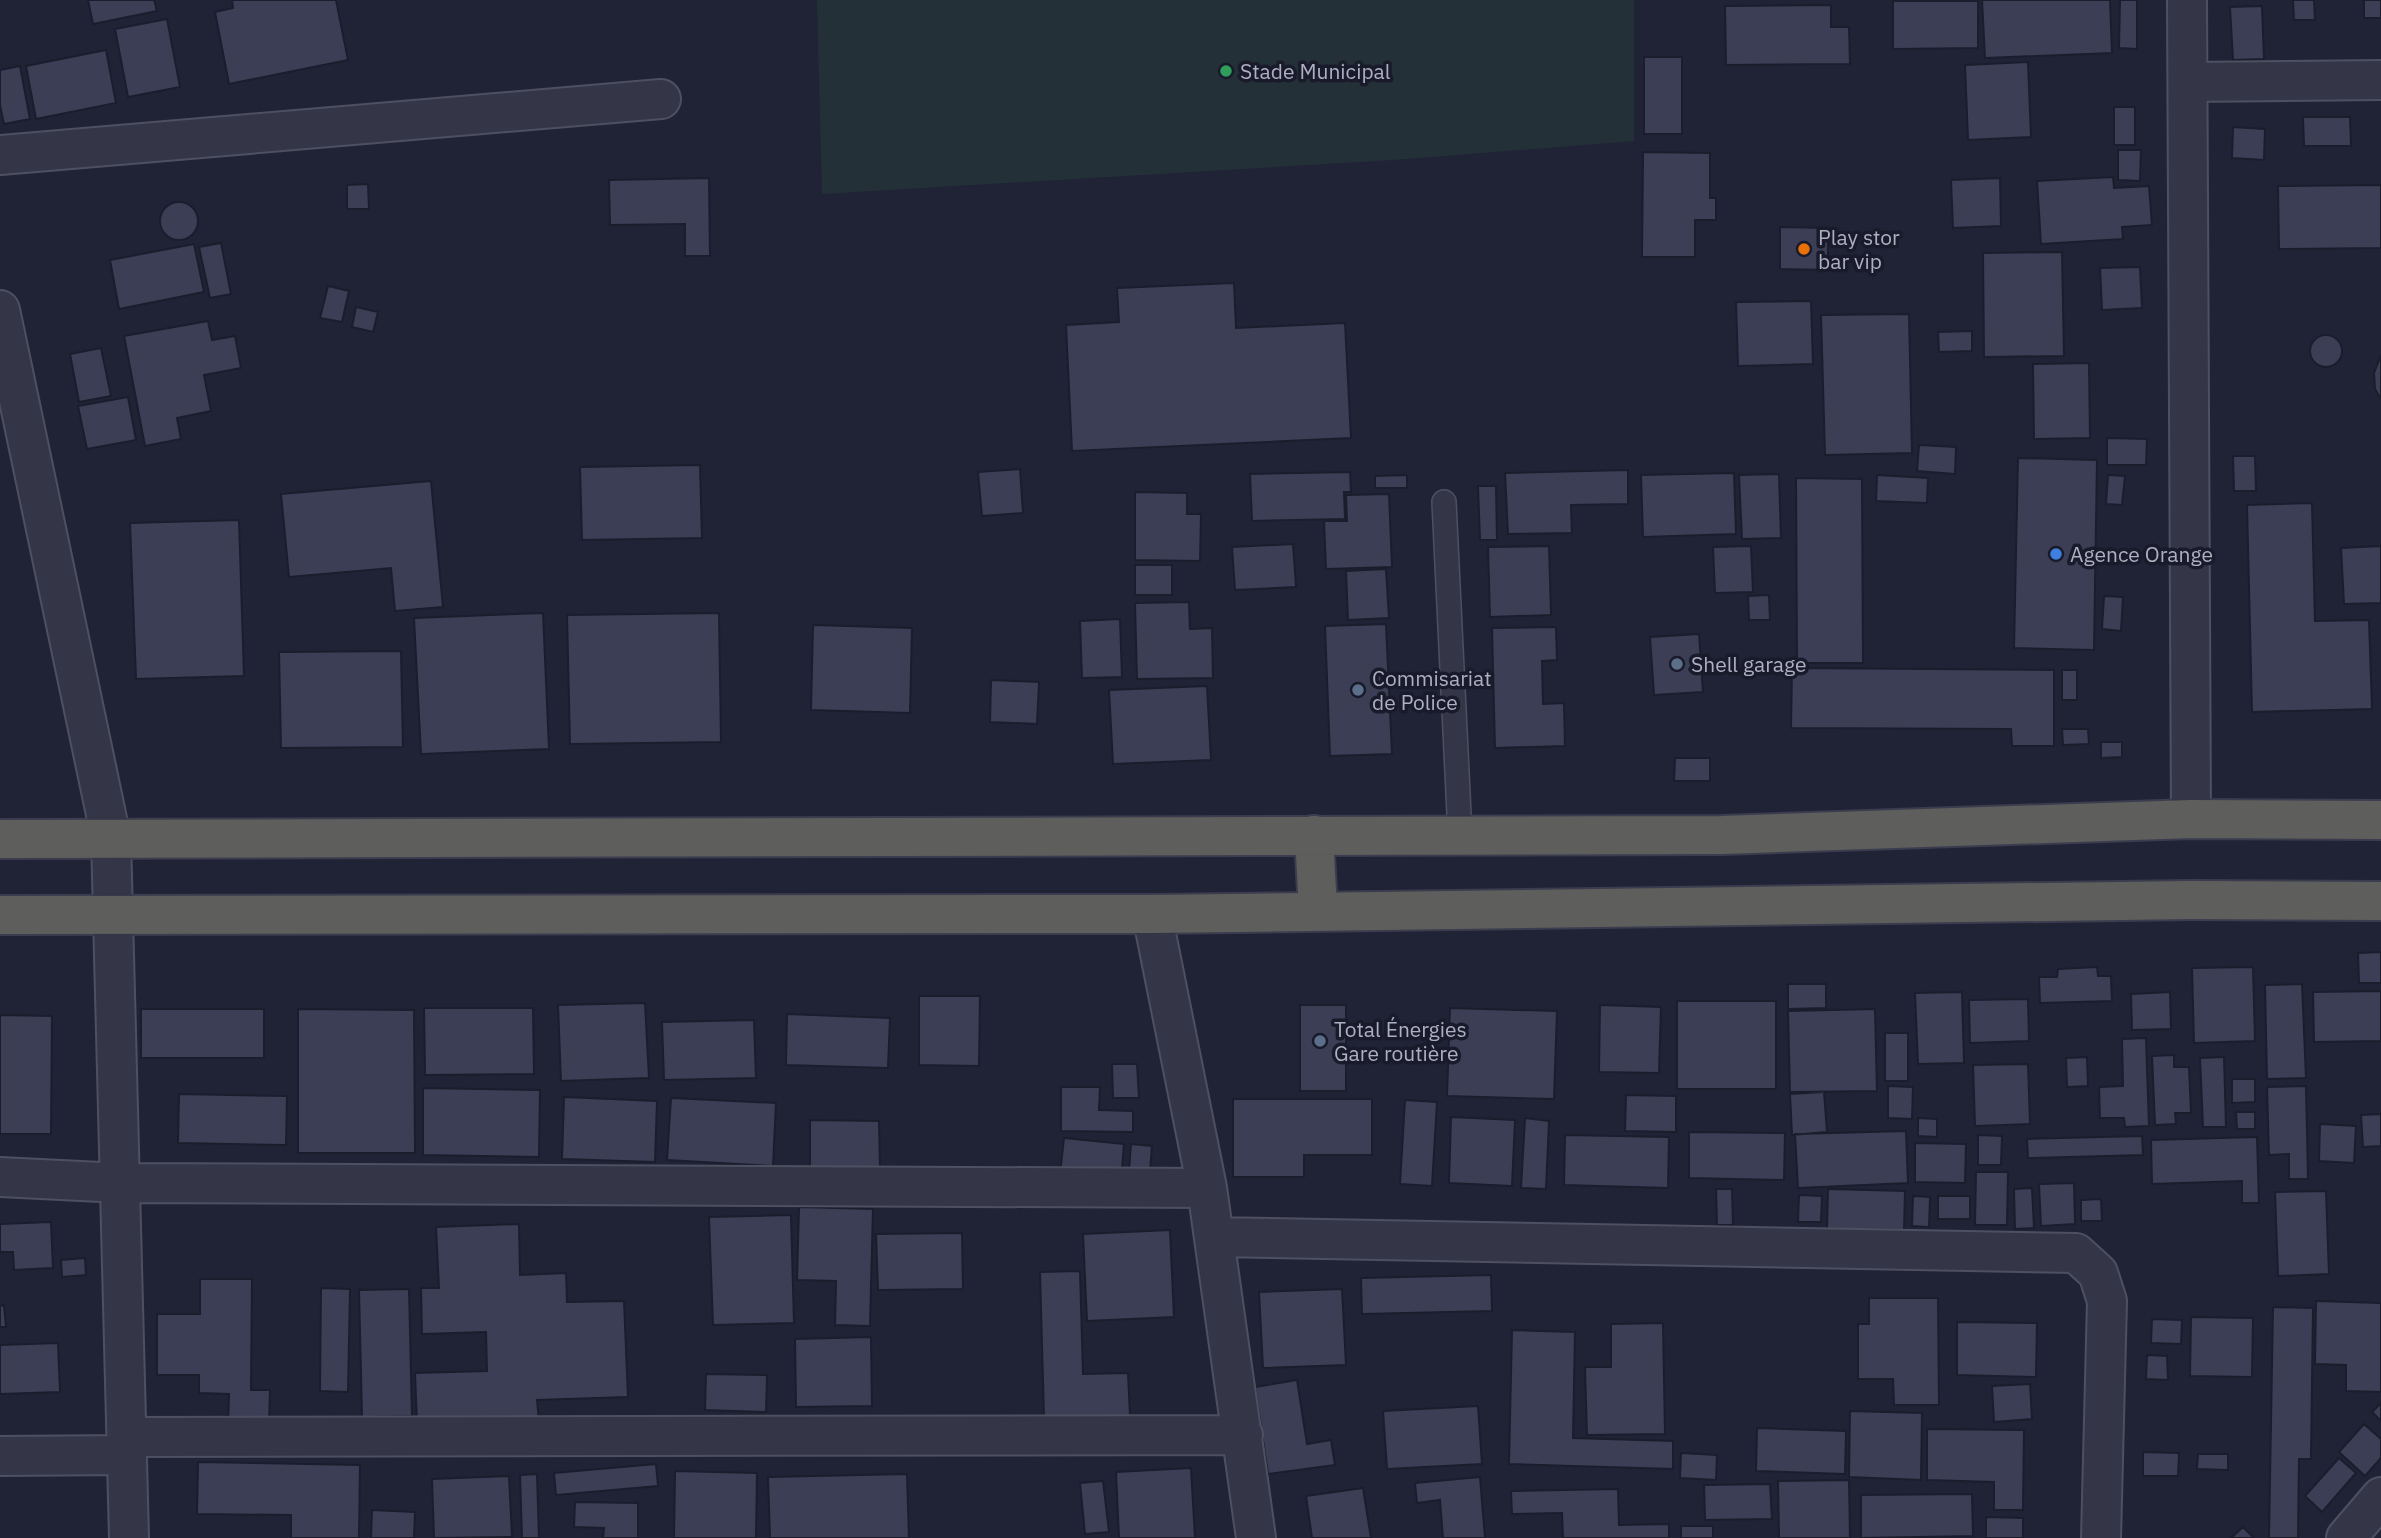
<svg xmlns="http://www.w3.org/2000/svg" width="2381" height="1538" viewBox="0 0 2381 1538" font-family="'IBM Plex Sans',sans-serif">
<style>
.green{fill:#233038}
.building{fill:#3c3e56;stroke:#1b1d2d;stroke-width:2}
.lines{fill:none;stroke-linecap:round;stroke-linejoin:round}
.service-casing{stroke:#4e5061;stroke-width:26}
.minor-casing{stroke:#4e5061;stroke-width:42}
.tertiary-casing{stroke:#4e5061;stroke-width:42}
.trunk-casing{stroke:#3b3d4e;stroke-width:42}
.service{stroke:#343647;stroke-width:23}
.minor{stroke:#343647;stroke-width:38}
.tertiary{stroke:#343647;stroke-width:38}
.trunk{stroke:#5e5f5c;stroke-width:38}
.leisure-dot{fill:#2e9e5b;stroke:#191b2b;stroke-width:2.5}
.food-dot{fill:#e8710a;stroke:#191b2b;stroke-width:2.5}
.shop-dot{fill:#3f7fe0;stroke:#191b2b;stroke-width:2.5}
.service-dot{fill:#5c6f8a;stroke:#191b2b;stroke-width:2.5}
.labels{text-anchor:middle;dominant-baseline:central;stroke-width:7;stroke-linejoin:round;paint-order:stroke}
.poi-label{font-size:21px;fill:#aeafc3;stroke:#191b2b;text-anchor:start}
</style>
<rect width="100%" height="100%" fill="#202336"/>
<!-- green -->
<path class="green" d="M817 0H1634V141L1393 160 822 194Z"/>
<!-- building -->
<path class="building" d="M88 0H154L157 11 93 24Z
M232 0H336L348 60 229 84 215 12 233 8Z
M1982 0H2110L2112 53 1985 58Z
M2120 0H2137V49L2119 48Z
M2293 0H2314L2315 20H2294Z
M2364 0H2381V18H2364Z
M1893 1H1978V48L1893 49Z
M1831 5V27H1849L1850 64 1726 65 1725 6Z
M2262 6 2264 59 2233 60 2230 7Z
M167 19 180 87 128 97 115 29Z
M106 50 116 103 36 119 26 66Z
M1644 57H1682V134H1644Z
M2028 62 2031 137 1968 140 1965 65Z
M20 66 30 119 4 124 0 105V70Z
M2114 107H2135V145H2114Z
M2303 117H2350L2351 146H2304Z
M2233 127 2265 129 2264 160 2232 158Z
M2118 150H2141L2140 181 2118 180Z
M1643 152 1710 153V198H1716V220H1695V257H1642Z
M2113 177 2114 188 2149 186 2152 225 2122 227 2123 239 2041 244 2037 181Z
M709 178 710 256H685V224L610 225 609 180Z
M2000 178 2001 226 1953 228 1951 180Z
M368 184 369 209H347V185Z
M2381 185V248L2279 249 2278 186Z
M160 221a19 19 0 1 1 38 0a19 19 0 1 1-38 0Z
M1780 227 1828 228V270L1780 269Z
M221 243 231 294 210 298 199 247Z
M194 244 204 292 119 309 110 260Z
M2062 252 2064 356 1984 357 1983 253Z
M2140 267 2142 308 2102 310 2100 268Z
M1234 283 1236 328 1345 323 1351 438 1072 451 1066 325 1119 322 1117 288Z
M328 286 349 291 342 322 320 318Z
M1811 301 1813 364 1738 366 1736 302Z
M356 307 378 312 373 332 352 327Z
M1909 314 1912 453 1825 455 1821 315Z
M208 321 212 340 235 336 241 368 204 375 211 411 177 418 181 439 145 446 124 336Z
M1972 331V351L1939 352 1938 332Z
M2310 351a16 16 0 1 1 32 0a16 16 0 1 1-32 0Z
M101 348 111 396 79 402 70 354Z
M2381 355V399L2375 389 2374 373Z
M2089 363 2090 438 2034 439 2033 364Z
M128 397 136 440 87 449 78 406Z
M2107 438 2147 439 2146 465H2107Z
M1919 445 1956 447 1955 474 1917 471Z
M2233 456H2255L2256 491H2234Z
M2018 458 2097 460 2094 650 2014 648Z
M700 465 702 538 582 540 580 467Z
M1020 469 1023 513 982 516 978 472Z
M1628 470V504L1571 505 1572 533 1508 534 1505 473Z
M1350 472 1351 492H1344L1345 519 1252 521 1250 474Z
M1734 473 1736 534 1643 537 1641 475Z
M1779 474 1781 538 1742 539 1739 475Z
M1407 475V488H1375V476Z
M1877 475 1928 478 1927 503 1876 501Z
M2108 475 2125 476 2122 505 2106 504Z
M1796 478 1862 479 1863 663H1797Z
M431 481 443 607 395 611 391 568 289 577 281 494Z
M1478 486H1496L1497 540H1480Z
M1135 492 1187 493V514H1201L1200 561 1135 560Z
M1389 494 1392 567 1326 569 1324 521H1347L1346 495Z
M2312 503 2315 621 2369 620 2372 709 2252 712 2247 505Z
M239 520 244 676 136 679 130 523Z
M1293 544 1296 587 1235 590 1232 547Z
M1549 546 1551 615 1490 617 1488 547Z
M1751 546 1753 592 1715 593 1713 547Z
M2381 546V603L2344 604 2341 548Z
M1135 565H1172V595H1135Z
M1386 569 1389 618 1348 620 1346 571Z
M1769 595 1770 620H1749L1748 596Z
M2104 596 2123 597 2121 631 2102 629Z
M1189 602 1190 629 1212 628 1213 678 1137 679 1135 603Z
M543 613 549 749 421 754 414 618Z
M719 613 721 742 570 744 567 615Z
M1120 619 1122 677 1082 678 1080 621Z
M1386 624 1392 754 1330 756 1325 626Z
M813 625 912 628 910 713 811 710Z
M1556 627 1557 660 1542 661 1543 704 1564 703 1565 746 1495 748 1492 628Z
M1699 634 1703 692 1654 695 1650 637Z
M401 651 403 747 281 748 279 652Z
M1792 668 2054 670V746H2012L2011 729 1791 728Z
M2062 670H2077V700H2062Z
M991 680 1039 682 1037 724 990 722Z
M1207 686 1211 760 1113 764 1109 690Z
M2062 729H2088L2089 744 2063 745Z
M2101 742H2122V757L2101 758Z
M1675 758H1710V781H1674Z
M2381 952V983H2359L2358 953Z
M2097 967 2098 976H2111L2112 1001 2040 1003 2039 977H2057L2058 969Z
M2253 967 2255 1041 2194 1043 2192 968Z
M1788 984H1826V1008L1788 1009Z
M2302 984 2306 1078 2267 1079 2265 985Z
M2381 991V1041L2314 1042 2313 992Z
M1962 992 1964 1063 1918 1064 1915 993Z
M2170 992 2171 1029 2132 1030 2131 994Z
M919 996H980L979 1066 919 1065Z
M2028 999 2029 1041 1970 1043 1969 1000Z
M1677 1001H1776V1089H1677Z
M645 1003 649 1078 561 1081 558 1005Z
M1300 1005H1346V1091H1300Z
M1600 1005 1661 1007 1659 1073 1599 1072Z
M424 1008H533L534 1074 425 1075Z
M1450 1008 1557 1011 1554 1099 1447 1096Z
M141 1009H264V1058H141Z
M298 1009 414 1010 415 1153H298Z
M1875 1009 1877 1091 1790 1092 1788 1011Z
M787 1014 890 1018 888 1068 786 1065Z
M0 1015 52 1016 51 1134H0Z
M754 1020 756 1078 664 1080 662 1022Z
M1885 1033H1908V1081H1885Z
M2146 1038 2149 1126 2125 1127 2124 1118H2100L2099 1087 2123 1086 2122 1039Z
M2174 1055V1067H2189L2191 1113H2175L2176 1124 2155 1125 2152 1056Z
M2087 1057 2088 1086 2067 1087 2066 1058Z
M2224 1057 2226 1127H2203L2200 1058Z
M1112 1064H1137L1139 1098H1113Z
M2028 1064 2030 1124 1975 1126 1973 1065Z
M2232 1079H2255V1102L2232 1103Z
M1888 1086 1913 1087 1912 1119 1888 1118Z
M2306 1086 2308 1179H2289V1154L2269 1155 2267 1087Z
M1061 1087H1100L1099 1110 1133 1111V1132L1061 1131Z
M423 1088 540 1090 539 1157 423 1155Z
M1824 1092 1827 1132 1792 1135 1790 1094Z
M179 1094 287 1096 286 1145 178 1143Z
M1626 1095 1676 1096V1132L1625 1131Z
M564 1097 657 1101 655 1162 562 1159Z
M671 1098 776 1103 773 1166 667 1160Z
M1233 1099H1372V1155H1304V1177H1233Z
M1405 1100 1437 1102 1432 1186 1400 1184Z
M2236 1112H2255V1129H2237Z
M2381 1114V1146L2363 1147 2361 1115Z
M1451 1117 1515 1120 1512 1186 1449 1183Z
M1525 1118 1549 1121 1546 1189 1521 1188Z
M1918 1118 1937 1119V1137L1918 1136Z
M810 1120 879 1121 880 1169 810 1168Z
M2320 1124 2356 1126 2354 1163 2319 1161Z
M1906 1131 1908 1183 1798 1188 1795 1134Z
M1689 1132 1785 1133 1784 1180 1689 1178Z
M1565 1135 1669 1137 1668 1188 1564 1185Z
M1978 1135 2002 1136 2001 1165H1978Z
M2142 1136 2143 1155 2028 1158 2027 1139Z
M2257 1137 2259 1203H2242V1181L2152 1184 2151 1140Z
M1064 1138 1124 1144 1121 1180 1060 1174Z
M1915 1143 1966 1144 1965 1183 1915 1182Z
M1131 1144 1152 1146 1150 1171 1129 1170Z
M1976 1172H2008L2007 1225H1975Z
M2074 1183 2075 1224 2041 1226 2039 1184Z
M2032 1188 2034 1228 2015 1229 2014 1189Z
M1716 1189H1732L1733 1225H1717Z
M1828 1189 1905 1191 1904 1230 1827 1229Z
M2326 1191 2329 1274 2278 1276 2275 1192Z
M1799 1195 1822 1196 1821 1222H1798Z
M1913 1196 1930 1197 1929 1227 1912 1226Z
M1938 1196H1970V1219H1938Z
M2101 1199 2102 1221H2081V1200Z
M799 1207 873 1209 870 1326 835 1325 836 1281 797 1280Z
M791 1215 794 1323 713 1325 709 1217Z
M51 1222 53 1268 14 1270 13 1252H0V1224Z
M519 1224 520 1275 566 1273 567 1302 624 1301 628 1397 537 1400 539 1421 417 1425 415 1373 487 1371 486 1332 422 1334 421 1288H439L436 1227Z
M1170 1230 1174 1317 1087 1321 1083 1234Z
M962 1233 963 1289 878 1290 876 1234Z
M85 1258 86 1275 62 1277 61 1260Z
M1080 1271 1083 1374 1128 1373 1130 1416 1044 1418 1040 1272Z
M1491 1275 1492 1311 1362 1314 1361 1278Z
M200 1279H252L251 1390H270L269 1425 228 1424 229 1394 199 1393V1375H157V1314H200Z
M321 1288 350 1289 348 1392 320 1391Z
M409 1289 412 1416 362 1417 359 1290Z
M1342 1289 1346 1365 1263 1368 1259 1292Z
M1869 1298H1938L1939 1405H1894L1893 1379H1858V1324H1869Z
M2316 1301 2381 1303V1392L2346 1391V1365L2315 1364Z
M4 1305 6 1327H0V1306Z
M2273 1307 2313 1308 2311 1459H2299L2298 1538H2269Z
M2191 1317 2253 1318 2252 1377 2190 1376Z
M2152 1319 2182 1320 2181 1344 2151 1343Z
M1957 1322 2037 1323 2036 1377 1957 1375Z
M1663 1323 1665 1434 1587 1435 1585 1367H1611V1324Z
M1512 1330 1575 1332 1573 1438 1673 1441V1469L1509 1464Z
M871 1337 872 1406 796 1407 795 1339Z
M58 1343 60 1392 0 1394V1345Z
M2147 1355 2167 1356 2168 1380 2146 1379Z
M706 1374 767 1375 766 1412 705 1410Z
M1297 1380 1307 1444 1331 1440 1335 1465 1268 1474 1255 1387Z
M2030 1384 2032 1419 1994 1422 1992 1386Z
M2381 1403V1421L2372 1412Z
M1478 1406 1482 1464 1387 1469 1383 1411Z
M1850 1411 1922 1413 1921 1480 1849 1477Z
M2364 1424 2381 1439V1458L2365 1476 2339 1452Z
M1757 1428 1846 1431 1845 1474 1756 1471Z
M1927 1429 2024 1430 2023 1510H1994V1482L1927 1480Z
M2143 1452 2179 1453 2178 1476H2143Z
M1681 1453 1717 1455 1716 1480 1680 1478Z
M2198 1454H2228V1470L2197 1469Z
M2339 1458 2356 1473 2322 1512 2305 1496Z
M198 1462 360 1465 359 1538H291V1515L197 1514Z
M656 1464 658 1486 556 1495 554 1473Z
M1191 1468 1195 1538H1119L1116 1472Z
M675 1471 757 1473 756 1538H674Z
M537 1474 539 1538H522L520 1475Z
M907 1474 909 1538H770L768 1477Z
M509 1476 512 1537 434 1538 432 1479Z
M1480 1477 1485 1538H1443L1440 1500 1417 1503 1415 1483Z
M1849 1480 1850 1538H1779L1778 1481Z
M1103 1481 1109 1532 1085 1534 1080 1483Z
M1770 1484 1772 1519 1705 1520 1704 1485Z
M1363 1488 1371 1538H1312L1306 1496Z
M1618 1489 1619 1525 1669 1524V1538H1563L1562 1513 1512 1514 1511 1491Z
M1972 1494 1973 1536 1861 1538V1495Z
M575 1502 638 1503V1538H603L604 1528 574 1527Z
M372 1510 415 1512 414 1538H371Z
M1986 1517 2023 1518V1538H1986Z
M1681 1526H1713V1538H1681Z
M2243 1527 2254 1538H2231Z"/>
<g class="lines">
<!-- service casing -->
<g class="service-casing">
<path id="service" d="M1444 502 1460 835"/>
</g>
<!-- minor casing -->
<g class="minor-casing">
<path id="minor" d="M2188 82 2381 80
M0 155 661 99
M0 310 111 838 129 1538
M1152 914 1207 1188 1256 1538
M0 1177 121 1183 1207 1188
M1214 1237 2076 1253 2098 1273 2107 1301 2101 1538
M127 1437 1243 1435
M0 1456 127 1455
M2346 1538 2381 1497"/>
</g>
<!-- tertiary casing -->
<g class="tertiary-casing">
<path id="tertiary" d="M2187 0 2191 819"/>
</g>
<!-- trunk casing -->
<g class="trunk-casing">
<path id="trunk" d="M1314 835 1318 911
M0 839 1722 835 2191 819 2381 820
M0 915 1152 914 2191 900 2381 901"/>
</g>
<!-- service -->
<use href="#service" class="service"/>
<!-- minor -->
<use href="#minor" class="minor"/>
<!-- tertiary -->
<use href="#tertiary" class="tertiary"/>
<!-- trunk -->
<use href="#trunk" class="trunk"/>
</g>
<!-- markers -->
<circle class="leisure-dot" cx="1226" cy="71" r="7"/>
<circle class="food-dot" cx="1804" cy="249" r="7"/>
<circle class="shop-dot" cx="2056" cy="554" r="7"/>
<g class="service-dot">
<circle cx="1677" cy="664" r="7"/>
<circle cx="1358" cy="690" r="7"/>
<circle cx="1320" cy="1041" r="7"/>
</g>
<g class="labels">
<!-- poi labels -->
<g class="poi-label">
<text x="1240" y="71">Stade Municipal</text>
<text x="1818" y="237">Play stor<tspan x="1818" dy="24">bar vip</tspan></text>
<text x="2070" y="554">Agence Orange</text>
<text x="1691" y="664">Shell garage</text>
<text x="1372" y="678">Commisariat<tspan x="1372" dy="24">de Police</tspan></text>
<text x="1334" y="1029">Total Énergies<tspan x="1334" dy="24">Gare routière</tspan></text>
</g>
</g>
</svg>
